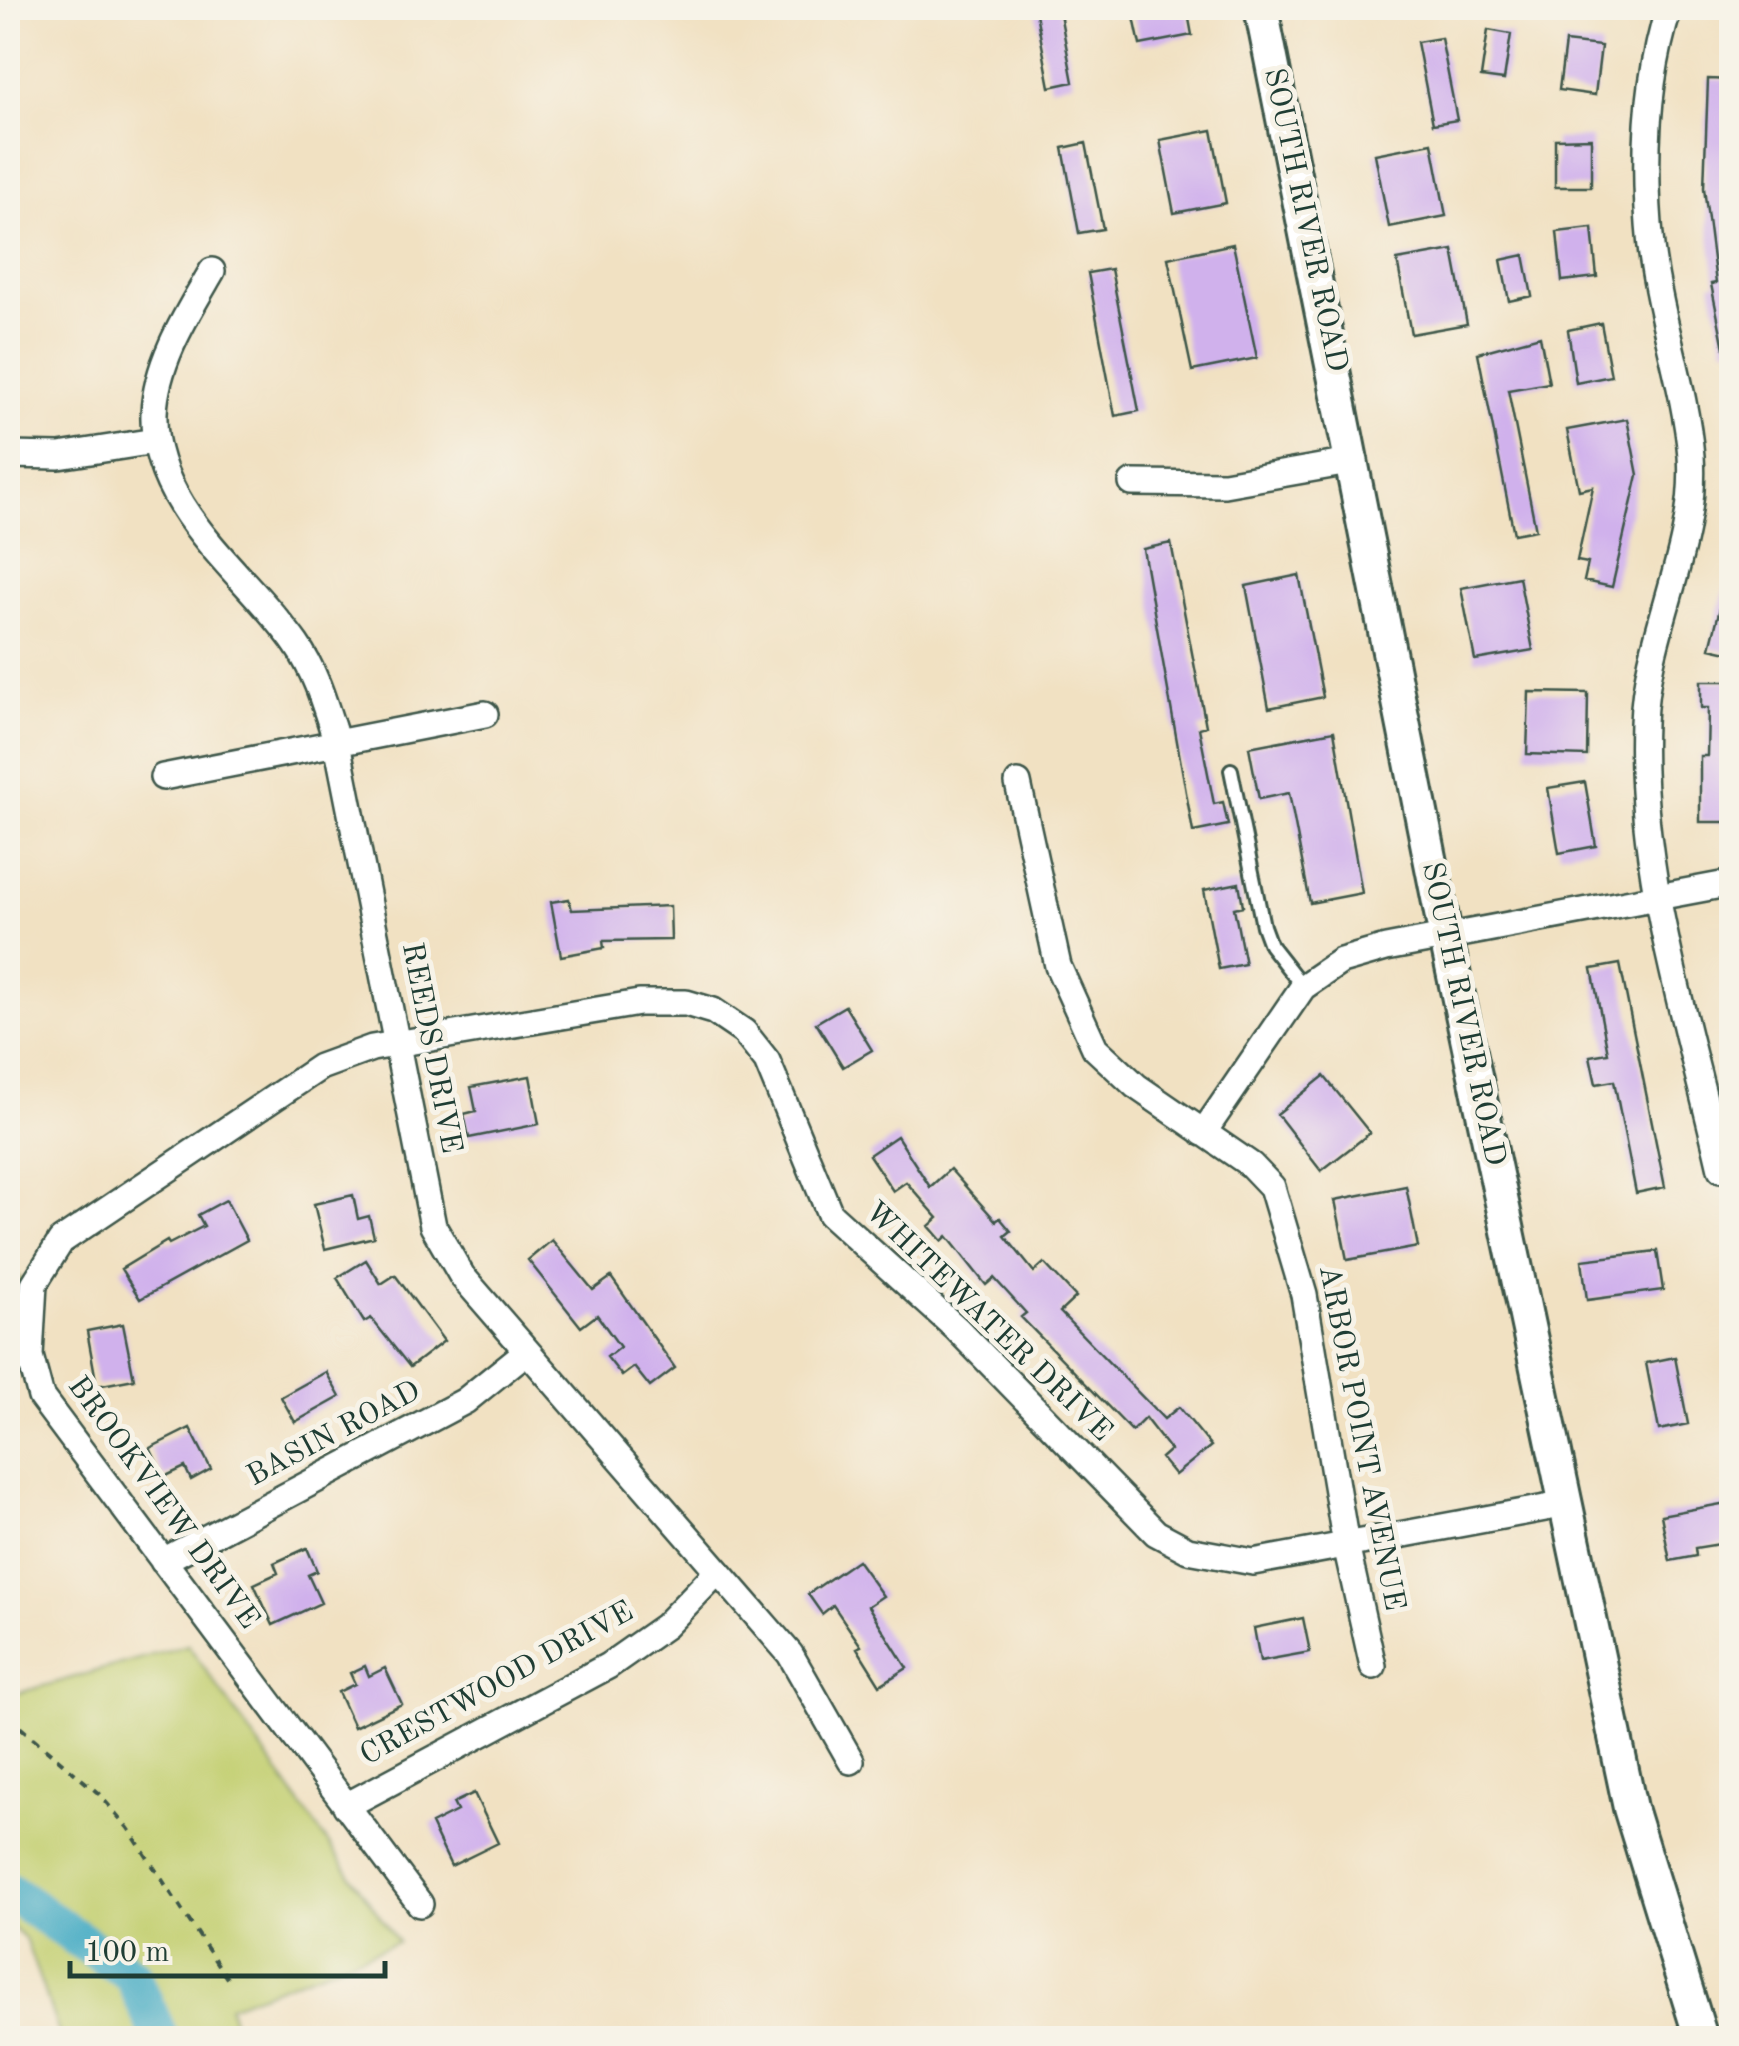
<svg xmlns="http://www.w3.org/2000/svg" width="1739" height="2046" viewBox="0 0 1739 2046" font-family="'Old Standard TT',serif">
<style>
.green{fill:#c3cf71;stroke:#718652;stroke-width:2.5}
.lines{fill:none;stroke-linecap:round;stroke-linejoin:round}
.river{stroke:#44abc4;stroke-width:38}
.building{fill:#d0b1ec}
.service-casing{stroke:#3e5649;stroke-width:18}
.minor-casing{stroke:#3e5649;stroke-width:30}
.tertiary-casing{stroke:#3e5649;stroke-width:38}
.path{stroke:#3e5649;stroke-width:4;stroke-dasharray:8 8;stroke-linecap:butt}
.service{stroke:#fff;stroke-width:12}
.minor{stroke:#fff;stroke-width:25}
.tertiary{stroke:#fff;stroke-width:32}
.labels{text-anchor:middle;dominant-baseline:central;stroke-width:10;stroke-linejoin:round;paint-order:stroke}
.street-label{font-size:30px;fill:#1f3d34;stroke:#f7f3e8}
</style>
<rect width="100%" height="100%" fill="#f7f3e8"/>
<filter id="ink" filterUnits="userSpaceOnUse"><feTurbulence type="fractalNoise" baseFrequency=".01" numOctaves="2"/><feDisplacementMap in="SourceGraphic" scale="20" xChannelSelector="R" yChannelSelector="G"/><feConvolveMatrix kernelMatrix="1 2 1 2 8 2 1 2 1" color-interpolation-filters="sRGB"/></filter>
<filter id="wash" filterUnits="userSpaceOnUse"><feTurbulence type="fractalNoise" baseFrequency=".0048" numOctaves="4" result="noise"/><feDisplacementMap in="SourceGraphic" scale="40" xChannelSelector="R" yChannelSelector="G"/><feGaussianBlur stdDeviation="2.25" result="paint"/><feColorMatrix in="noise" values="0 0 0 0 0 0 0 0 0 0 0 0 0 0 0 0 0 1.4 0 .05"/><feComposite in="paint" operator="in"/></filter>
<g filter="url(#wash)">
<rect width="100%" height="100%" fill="#f1e1c2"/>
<!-- green -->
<path class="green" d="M8 1273 34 1284 30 1356 8 1361Z
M188 1645 398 1942 229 2006 238 2038H61L25 1939 8 1924V1696Z"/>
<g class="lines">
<!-- river -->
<path class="river" d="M8 1891 133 1976 160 2038"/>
</g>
<g id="blocks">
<!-- building -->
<path class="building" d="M1035 8H1059L1073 82 1050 87Z
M1132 8H1187L1192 35 1140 45Z
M1488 30 1511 34 1504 80 1481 77Z
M1441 38 1457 120 1433 124 1417 42Z
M1565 42 1601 46 1595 95 1559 90Z
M1708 79 1732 80V347L1724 348 1711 284 1716 283 1704 188Z
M1212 130 1226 203 1174 213 1160 140Z
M1591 138V187H1555V139Z
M1086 143 1103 229 1079 233 1063 148Z
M1432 143 1446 216 1389 227 1375 154Z
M1592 228 1597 277 1562 281 1557 232Z
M1233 244 1257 358 1192 371 1168 258Z
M1453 250 1467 324 1411 334 1397 260Z
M1524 255 1532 296 1509 301 1501 260Z
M1111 269 1139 411 1115 416 1088 273Z
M1601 323 1611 376 1576 383 1568 330Z
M1540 336 1549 383 1508 390 1536 530 1514 534 1478 353Z
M1627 419 1638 475 1612 587 1584 581 1588 563 1577 561 1593 487 1579 490 1567 430Z
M1171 543 1206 726 1199 728 1214 804 1223 802 1228 825 1193 832 1143 549Z
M1299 575 1323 697 1269 708 1246 586Z
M1519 577 1533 650 1475 660 1461 588Z
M1725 588H1732V653L1710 648Z
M1701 681H1732L1729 822H1700V756H1707L1708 708H1701Z
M1529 692 1588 693 1587 756 1527 754Z
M1334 731 1362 893 1310 903 1289 793 1259 799 1249 747Z
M1585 782 1596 846 1559 853 1548 788Z
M1239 883 1243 906 1234 908 1245 964 1219 969 1204 890Z
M569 899 572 910 670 906 671 940 603 941 604 948 561 956 551 902Z
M1620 964 1665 1187 1636 1193 1614 1081 1596 1084 1590 1056 1608 1053 1592 969Z
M845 1006 872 1050 843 1067 816 1023Z
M530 1076 539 1124 469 1138 464 1114 476 1111 471 1087Z
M1324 1076 1370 1133 1321 1171 1277 1114Z
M897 1136 930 1187 950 1169 996 1221 1000 1218 1011 1231 1005 1236 1034 1272 1044 1263 1076 1297 1060 1312 1164 1419 1179 1407 1211 1446 1175 1475 1161 1458 1170 1450 1145 1418 1132 1431 1021 1317 1026 1313 994 1278 986 1285 947 1236 942 1241 929 1226 938 1218 906 1182 893 1191 869 1155Z
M1406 1186 1418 1247 1347 1260 1335 1200Z
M353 1195 358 1219 369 1216 374 1237 325 1249 314 1204Z
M226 1200 247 1240 140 1299 121 1269 167 1241 169 1244 204 1226 198 1215Z
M552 1240 593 1290 611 1277 675 1368 650 1387 634 1367 622 1376 607 1357 620 1347 597 1315 581 1327 528 1260Z
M1657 1251 1663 1290 1587 1300 1582 1260Z
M366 1260 381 1284 395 1275 444 1341 410 1367 371 1318 364 1322 337 1278Z
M123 1324 134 1379 97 1386 87 1331Z
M1675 1357 1688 1424 1659 1430 1646 1363Z
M326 1372 340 1397 295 1422 281 1397Z
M190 1428 211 1469 191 1480 185 1467 164 1477 150 1448Z
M1732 1502V1542L1695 1548 1696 1556 1670 1561 1661 1515Z
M307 1548 317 1571 308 1575 321 1603 273 1625 254 1584 278 1573 274 1563Z
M857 1560 883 1596 868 1606 907 1668 880 1685 857 1648 861 1646 833 1605 822 1614 808 1594Z
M1303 1618 1310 1652 1260 1661 1254 1628Z
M365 1666 369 1676 385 1668 402 1704 354 1727 338 1692 355 1684 350 1673Z
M474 1793 498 1843 451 1866 431 1824 457 1811 453 1803Z"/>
</g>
</g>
<g filter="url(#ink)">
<use href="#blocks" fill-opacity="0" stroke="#3e5649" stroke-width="2.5"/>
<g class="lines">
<!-- service casing -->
<g class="service-casing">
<path id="service" d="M1231 770 1263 926 1270 945 1303 987"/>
</g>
<!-- minor casing -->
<g class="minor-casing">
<path id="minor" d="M1669 8C1645 83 1643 168 1651 247 1659 317 1685 386 1691 456 1698 548 1646 631 1643 723 1637 872 1688 1024 1721 1169
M212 271C187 314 156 362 154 413 151 509 246 573 296 644 317 674 326 709 337 743L433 1226 462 1276 790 1654 851 1761
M8 455 59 456 155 441
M1132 483 1224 484 1355 461
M163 777 485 714
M1018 783 1058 966 1095 1048 1136 1086 1251 1165 1272 1187 1304 1295 1346 1545 1373 1666
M1203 1133 1303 987 1341 961 1386 948 1732 883
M163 1561 465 1401 527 1351
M346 1806 608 1666 665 1626 718 1571
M420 1904 41 1397 30 1356 34 1284 61 1241 320 1067 372 1048 639 1003H686L713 1011 744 1032 767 1061 830 1214 957 1329 1156 1533 1188 1550 1253 1562 1567 1504"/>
</g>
<!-- tertiary casing -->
<g class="tertiary-casing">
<path id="tertiary" d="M1261 8 1446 938 1630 1808 1701 2038"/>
</g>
<!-- path -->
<path class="path" d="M8 1717 98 1793 128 1828 230 1983"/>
<!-- service -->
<use href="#service" class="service"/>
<!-- minor -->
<use href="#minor" class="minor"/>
<!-- tertiary -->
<use href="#tertiary" class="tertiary"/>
</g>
</g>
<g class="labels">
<!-- street labels -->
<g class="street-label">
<text transform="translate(1305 220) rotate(78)">SOUTH RIVER ROAD</text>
<text transform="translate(1463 1014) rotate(78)">SOUTH RIVER ROAD</text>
<text transform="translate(431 1048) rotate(79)">REEDS DRIVE</text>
<text transform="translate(988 1322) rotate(44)">WHITEWATER DRIVE</text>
<text transform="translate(334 1434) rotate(-28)">BASIN ROAD</text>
<text transform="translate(1361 1438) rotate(79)">ARBOR POINT AVENUE</text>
<text transform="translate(163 1503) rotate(54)">BROOKVIEW DRIVE</text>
<text transform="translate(497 1684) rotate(-29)">CRESTWOOD DRIVE</text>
</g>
</g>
<!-- margin -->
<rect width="1739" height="2046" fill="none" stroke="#f7f3e8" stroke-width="40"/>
<!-- scale -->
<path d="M70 1961v15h315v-15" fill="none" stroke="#1f3d34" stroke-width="5"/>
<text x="85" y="1961" font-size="30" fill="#1f3d34" stroke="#f7f3e8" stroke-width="8" paint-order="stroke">100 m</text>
</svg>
